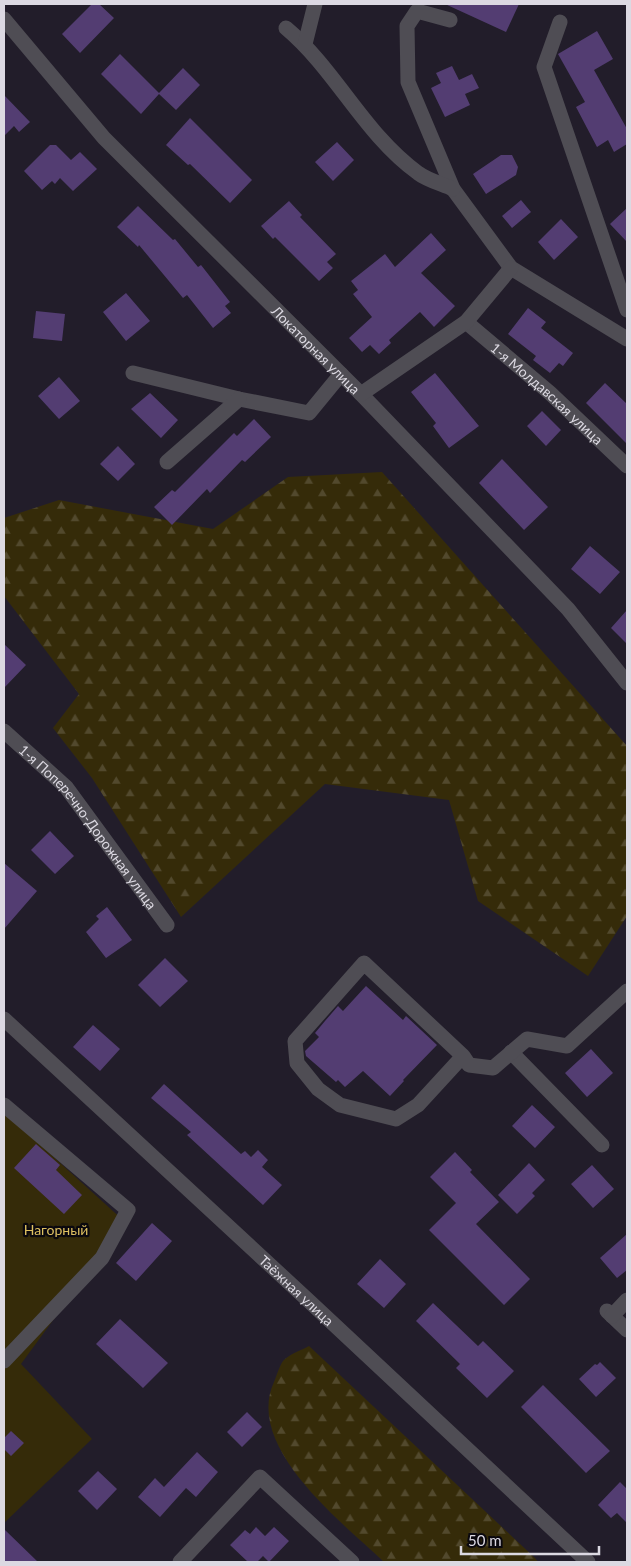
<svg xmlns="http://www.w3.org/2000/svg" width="631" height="1566" viewBox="0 0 631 1566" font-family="Lato,sans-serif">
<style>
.green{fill:#352b09}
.forest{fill:url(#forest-firs)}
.building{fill:#533d72}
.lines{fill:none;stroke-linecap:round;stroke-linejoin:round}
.minor{stroke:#4f4d54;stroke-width:15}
.labels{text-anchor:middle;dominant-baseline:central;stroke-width:4.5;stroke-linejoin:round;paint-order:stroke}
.street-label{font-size:14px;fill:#dcd9e2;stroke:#0a080e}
.park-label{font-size:14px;fill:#dec061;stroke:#0a080e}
</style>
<defs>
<pattern id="forest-firs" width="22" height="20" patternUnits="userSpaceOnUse" patternTransform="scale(1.25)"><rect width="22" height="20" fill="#352b09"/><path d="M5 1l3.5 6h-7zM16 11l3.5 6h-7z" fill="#52492d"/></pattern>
</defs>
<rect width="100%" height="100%" fill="#221d2a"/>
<!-- green -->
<path class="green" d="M4 1112 125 1222 21 1364 92 1439 4 1523Z"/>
<!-- forest -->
<path class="forest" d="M382 472 627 746V916L588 976 478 901 449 800 325 784 181 917 92 778 53 728 79 694 4 596V518L59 500 213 529 288 477Z
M309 1346 535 1558 538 1562H384C343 1523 244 1447 274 1382 277 1375 280 1363 285 1359 292 1353 302 1350 309 1346Z"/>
<!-- building -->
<path class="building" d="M92 4H99L114 18 80 53 62 34Z
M445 4H519L506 32Z
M597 31 613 59 594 70 627 129V144L614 152 608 140 597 147 576 107 585 102 558 54Z
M120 54 159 93 183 68 200 85 176 110 159 94 141 114 101 74Z
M452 66 459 80 472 74 479 88 465 94 470 105 445 117 431 88 441 83 436 73Z
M4 95 30 122 19 132 14 126 4 136Z
M190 118 252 180 230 203 190 164 188 165 166 145Z
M337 142 354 160 333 181 315 162Z
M50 145H56L71 160 80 152 97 169 73 191 60 178 55 184 52 181 42 190 24 171Z
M501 155H512L518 167 516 175 486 194 473 174Z
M521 200 531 212 512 228 502 216Z
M289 201 302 215 300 217 336 254 327 262 333 268 319 281 275 237 273 239 261 226Z
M138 206 173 240 175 239 198 267 201 265 230 302 225 306 231 313 213 328 187 295 183 298 139 245 138 247 117 227Z
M627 208V242L610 224Z
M561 219 578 237 554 260 538 242Z
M431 233 446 250 421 273 455 306 434 327 420 312 389 340 391 343 379 354 370 345 362 352 349 338 372 317 353 294 358 290 351 281 385 254 395 267Z
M126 293 150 321 126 341 103 312Z
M528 308 546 322 541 328 573 353 563 366 559 363 550 373 533 360 536 356 508 334Z
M36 311 65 314 62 341 33 338Z
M435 373 479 426 449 448 433 426 436 423 411 392Z
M59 377 80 401 59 419 38 396Z
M605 383 627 404V444L586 403Z
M150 393 178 420 161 438 131 409Z
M542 411 561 430 546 446 527 426Z
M254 419 271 437 245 462 242 460 210 493 207 489 172 525 154 507 172 490 175 492 234 433 237 436Z
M118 446 135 464 118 481 100 464Z
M502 459 548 507 524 530 479 483Z
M590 546 620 572 600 594 571 569Z
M627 610V644L611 628Z
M4 644 26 665 4 688Z
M50 831 74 856 55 874 31 850Z
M4 863 37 891 4 929Z
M107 907 132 940 106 958 86 932 99 919 96 916Z
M165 958 188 981 160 1007 138 985Z
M366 986 403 1020 406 1016 437 1045 403 1080 404 1081 390 1096 363 1071 345 1087 338 1080 336 1082 306 1056 305 1051 319 1037 315 1033 325 1021 338 1006 343 1011Z
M93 1025 120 1049 100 1071 73 1047Z
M591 1049 613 1073 587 1097 565 1073Z
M164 1084 241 1154 245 1151 251 1157 258 1150 268 1160 262 1167 282 1185 263 1205 187 1135 191 1132 151 1098Z
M532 1105 555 1127 535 1148 512 1126Z
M36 1144 60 1165 56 1170 82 1195 64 1214 14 1168Z
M455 1152 472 1170 470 1172 499 1202 476 1224 530 1279 504 1305 429 1230 456 1203 430 1177Z
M529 1163 545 1180 532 1193 535 1196 517 1214 498 1195Z
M592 1165 614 1189 593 1208 571 1184Z
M152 1223 172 1241 136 1281 116 1263Z
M627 1234V1270L617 1278 600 1258Z
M380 1259 406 1284 384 1308 357 1284Z
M433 1303 478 1346 483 1341 514 1371 487 1398 456 1368 460 1364 416 1321Z
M120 1319 168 1363 143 1388 96 1344Z
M600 1362 616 1378 596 1397 579 1379 595 1364 597 1365Z
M543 1385 610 1451 586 1473 521 1407Z
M247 1412 262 1427 242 1447 227 1432Z
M11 1431 24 1443 11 1456 4 1449V1438Z
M197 1452 218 1472 196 1497 186 1488 160 1517 138 1497 155 1478 164 1487Z
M98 1471 117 1489 97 1510 78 1491Z
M620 1482 627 1489V1523L617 1513 611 1518 598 1505Z
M256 1527 265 1536 274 1527 289 1541 269 1562 263 1556 257 1562H248L230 1545 245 1530 250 1534Z
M4 1529 38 1562H4Z"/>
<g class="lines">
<!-- minor -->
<g class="minor">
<path id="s1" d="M4 19 104 138 361 394 568 609 627 683"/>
<path d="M450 20 417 11 407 26 408 82 453 189 511 268 627 339"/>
<path d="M560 22 544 67 627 310"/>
<path d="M286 28C336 70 364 134 418 173 427 180 442 184 453 189"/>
<path d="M305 44 315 4"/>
<path id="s2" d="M466 322 550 393 627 466"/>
<path d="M133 373 239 399 309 413 341 374"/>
<path d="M361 394 466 322 511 268"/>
<path d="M167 462 239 399"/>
<path id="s3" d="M4 731 66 787 167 925"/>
<path id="s4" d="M4 1019 310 1302 588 1562"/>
<path d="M511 1052 602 1145"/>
<path d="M463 1056 364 963 295 1041 297 1063 318 1089 340 1105 396 1119 418 1105 463 1056 469 1065 493 1068 527 1039 567 1046 627 991"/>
<path d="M4 1105 128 1210 102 1258 4 1361"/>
<path d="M607 1311 627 1330"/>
<path d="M612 1316 627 1300"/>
<path d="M180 1562 260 1477 352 1562"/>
</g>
</g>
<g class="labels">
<!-- street labels -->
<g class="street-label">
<text stroke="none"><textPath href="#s1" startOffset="455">Локаторная улица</textPath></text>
<text stroke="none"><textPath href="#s2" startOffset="108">1-я Молдавская улица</textPath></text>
<text stroke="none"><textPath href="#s3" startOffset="128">1-я Поперечно-Дорожная улица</textPath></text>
<text stroke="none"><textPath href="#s4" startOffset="399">Таёжная улица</textPath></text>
</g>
<!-- park labels -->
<g class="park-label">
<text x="56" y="1229">Нагорный</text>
</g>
</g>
<!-- border -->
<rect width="631" height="1566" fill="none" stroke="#dcd9e2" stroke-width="10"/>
<!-- scale -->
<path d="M461 1546v8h138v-8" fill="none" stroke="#dcd9e2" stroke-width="2.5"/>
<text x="468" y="1546" font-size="15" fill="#dcd9e2" stroke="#0a080e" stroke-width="4" paint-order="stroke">50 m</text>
</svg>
